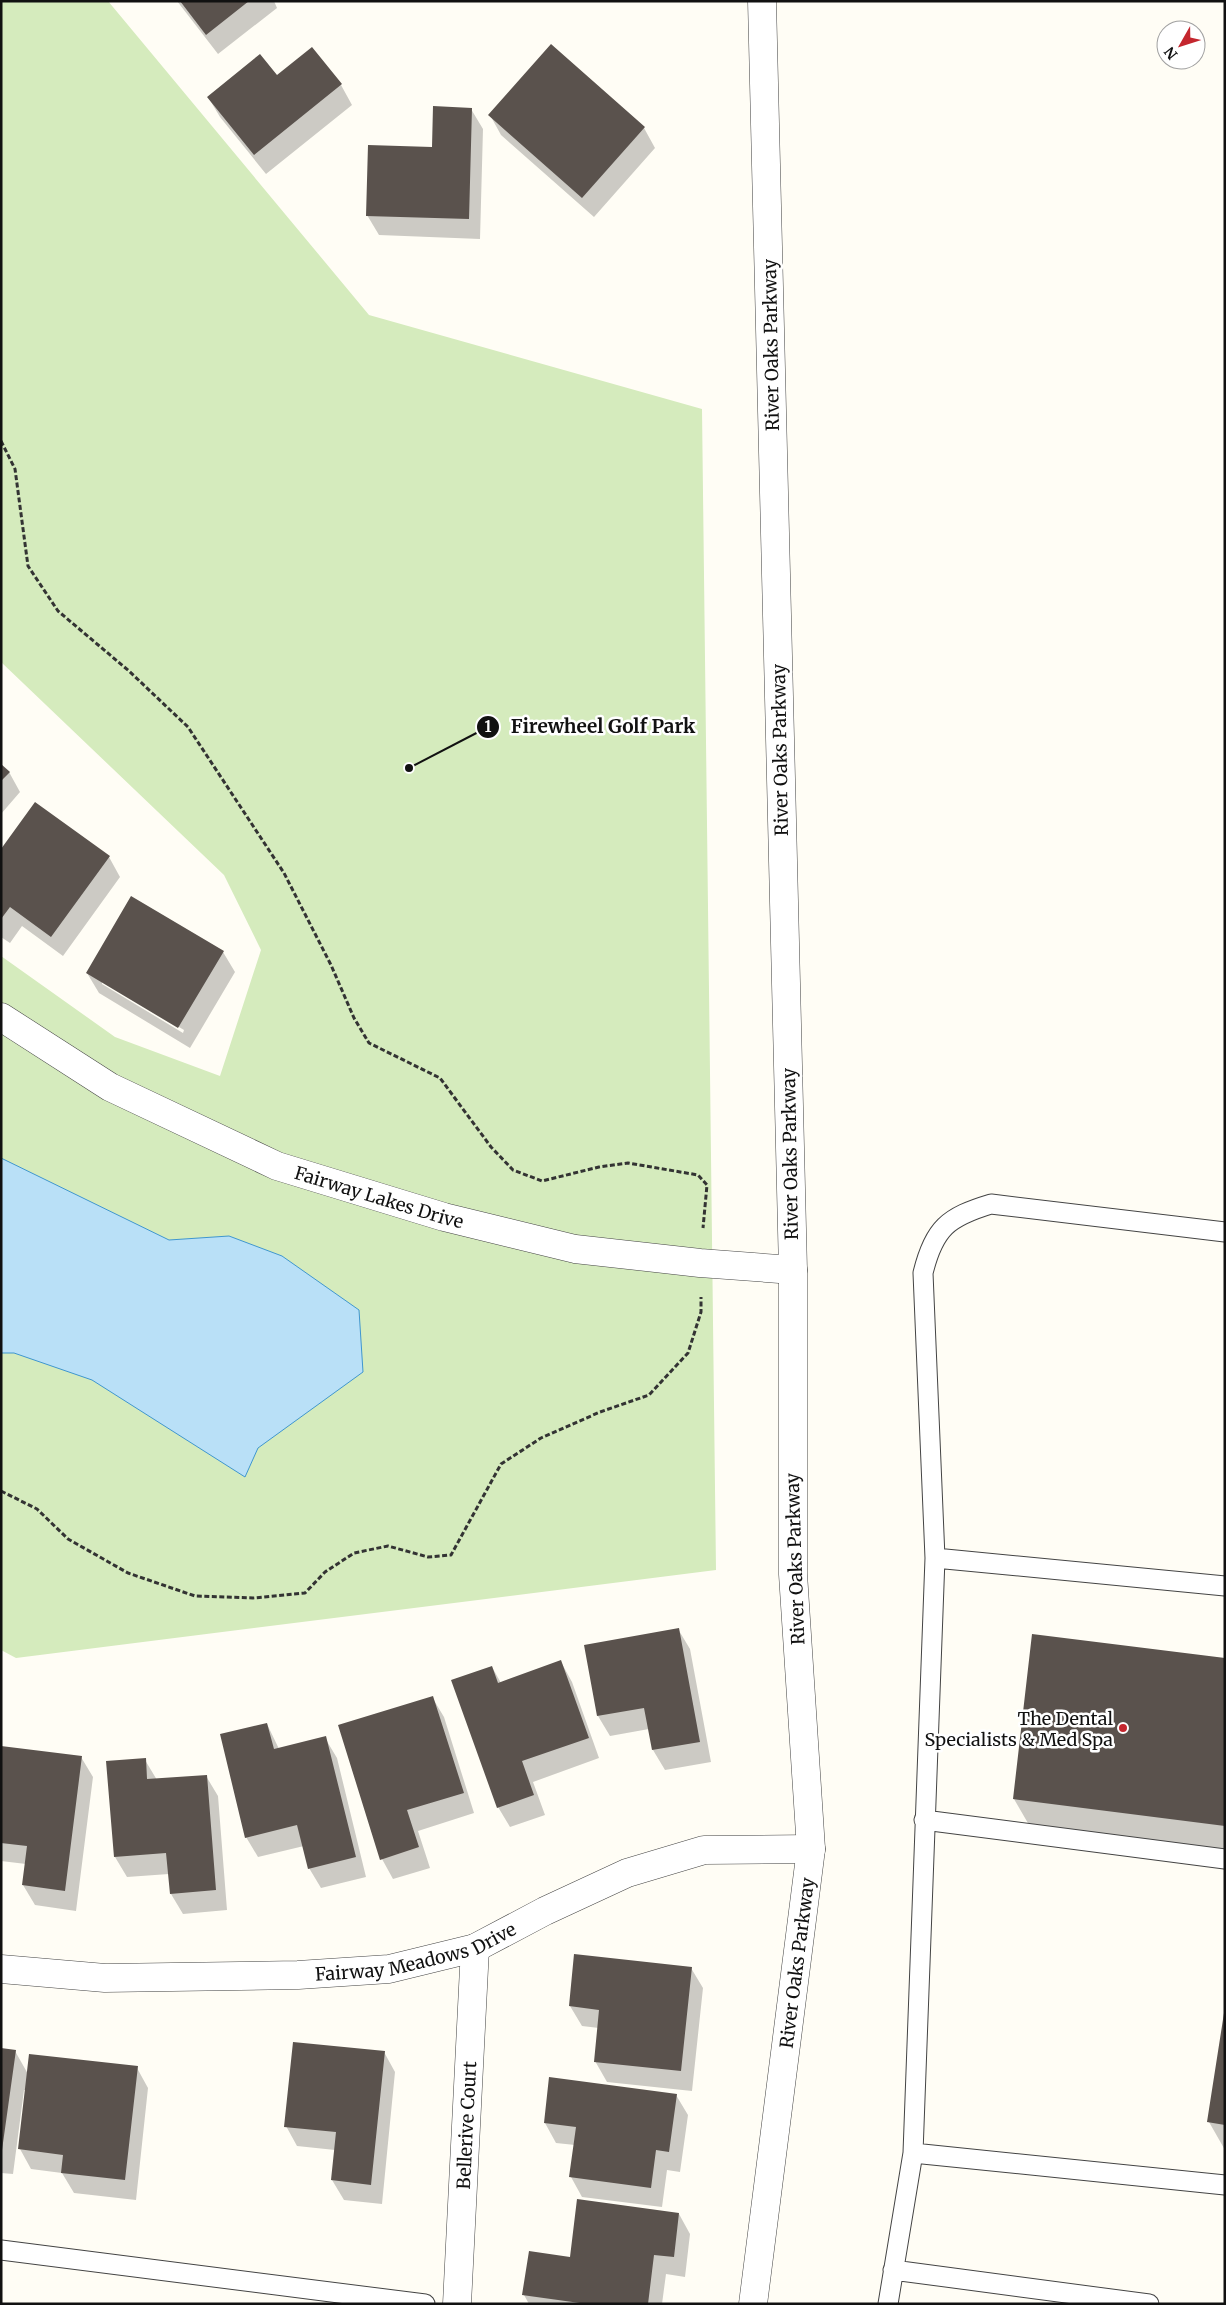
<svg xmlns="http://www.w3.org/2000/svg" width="1226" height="2305" viewBox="0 0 1226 2305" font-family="Merriweather,serif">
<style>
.green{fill:#d5ebbd}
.water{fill:#b9e0f7;stroke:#3f96cf}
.shadow{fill:#0003;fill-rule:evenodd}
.building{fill:#5a524d}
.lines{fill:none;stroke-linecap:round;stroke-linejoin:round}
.service-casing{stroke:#444;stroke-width:21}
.minor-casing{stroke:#444;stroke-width:29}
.tertiary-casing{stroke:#444;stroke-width:29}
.path{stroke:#333;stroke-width:3;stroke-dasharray:5 2.5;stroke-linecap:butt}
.service{stroke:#fff;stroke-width:19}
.minor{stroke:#fff;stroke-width:28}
.tertiary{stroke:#fff;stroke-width:28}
.poi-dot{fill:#c4262e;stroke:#fff;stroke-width:2}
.labels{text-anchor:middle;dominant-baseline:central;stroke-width:5;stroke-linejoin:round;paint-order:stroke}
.street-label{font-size:18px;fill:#111;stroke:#fff}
.poi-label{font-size:18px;fill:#111;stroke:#fff;text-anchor:end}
.leader{fill:none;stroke:#111;stroke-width:2}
.callout-dot{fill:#111;stroke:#fff;stroke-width:2}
.mark-label{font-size:15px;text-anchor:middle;font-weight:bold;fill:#fff}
.callout-label{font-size:19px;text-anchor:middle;font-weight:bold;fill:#111;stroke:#fff;stroke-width:5;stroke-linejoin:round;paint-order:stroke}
</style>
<rect width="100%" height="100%" fill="#fffdf5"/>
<!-- green -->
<path class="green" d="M1 1H108L369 315 702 409 716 1570 16 1658 1 1650V956L115 1037 220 1076 261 950 224 875 1 662Z"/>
<!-- water -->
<path class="water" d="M1 1158 169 1240 229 1236 282 1256 359 1310 363 1372 258 1448 245 1477 92 1380 14 1353H1Z"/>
<!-- shadow -->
<path class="shadow" d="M177 1H274L277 8 218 54Z
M276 77 341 85 352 105 266 174 220 117 208 97Z
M471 109 483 129 480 239 379 235 367 215Z
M490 115 644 128 655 148 594 217 501 135Z
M1 766 9 772 20 792 1 814Z
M1 851 109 857 120 877 63 956 22 926 10 943 1 937Z
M223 952 235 972 190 1048 99 993 87 973ZM102 981 184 1030 183 1033 102 984Z
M678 1629 690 1649 711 1762 665 1770 653 1750 649 1729 610 1736 598 1716 585 1646Z
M1225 1659V1860L1036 1837 1014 1799Z
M561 1662 572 1682 599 1758 533 1782 545 1815 510 1827 498 1807 492 1667 501 1683Z
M432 1697 444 1717 474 1813 418 1831 430 1868 393 1879 382 1859Z
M267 1724 279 1749 325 1738 337 1758 366 1877 321 1888 309 1868 304 1846 258 1857 246 1837Z
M1 1747 81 1757 93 1777 76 1911 35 1905 23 1885 26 1864 1 1861Z
M145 1760 157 1780 206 1776 218 1796 227 1910 183 1914 171 1894 169 1874 127 1877 115 1857Z
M691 1968 703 1988 692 2091 607 2082 595 2061 599 2028 582 2026 570 2006Z
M1225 2014V2150L1209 2122Z
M1 2049 15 2051 28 2074 137 2068 148 2088 136 2200 74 2193 62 2173 31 2169 20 2149 26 2090H24L13 2174 1 2173Z
M384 2052 395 2072 382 2204 344 2200 332 2180 335 2150 297 2146 286 2126Z
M676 2095 688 2115 680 2172 667 2170 662 2207 582 2197 571 2177 575 2145 556 2143 545 2123Z
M679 2214 690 2234 685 2277 666 2274 662 2304H529L524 2295Z"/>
<!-- building -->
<path class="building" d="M180 1H249L206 35Z
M551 44 645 127 582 198 488 115Z
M312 47 342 84 254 155 207 97 260 54 277 75Z
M433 106 472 108 469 219 366 216 368 145 432 147Z
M1 764 10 772 1 781Z
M35 802 110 856 51 937 10 907 1 919V849Z
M131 896 224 951 178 1028 86 973Z
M679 1628 700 1742 652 1750 644 1708 597 1716 584 1645Z
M1032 1634 1225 1658V1826L1013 1799Z
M561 1660 589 1738 522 1761 534 1795 497 1808 451 1680 492 1666 498 1683Z
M433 1696 464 1793 407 1810 419 1847 380 1860 338 1725Z
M267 1723 274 1749 326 1736 356 1857 308 1869 297 1825 245 1838 220 1734Z
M1 1746 82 1756 65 1891 22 1885 27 1846 1 1843Z
M146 1758 147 1779 207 1775 216 1890 170 1894 166 1853 114 1857 106 1761Z
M574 1954 692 1967 681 2071 594 2062 599 2010 569 2006Z
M1224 2013H1225V2125L1207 2122Z
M293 2042 385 2051 371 2185 331 2180 336 2132 284 2127Z
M1 2048 16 2050 2 2150H1Z
M29 2054 138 2066 125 2180 61 2173 63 2155 18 2149Z
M549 2077 677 2094 669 2152 656 2150 651 2188 569 2177 576 2127 544 2123Z
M577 2199 679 2213 674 2257 654 2255 648 2304H587L522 2295 529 2251 570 2257Z"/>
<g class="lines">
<!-- service casing -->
<g class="service-casing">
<path id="service" d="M935 1558 923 1273C934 1228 948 1217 991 1204L1225 1232
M924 1820 1225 1859
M913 2153 1225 2185
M1 2250 425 2304
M893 2270 1149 2304
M888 2304 913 2153 935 1558 1225 1586"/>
</g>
<!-- minor casing -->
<g class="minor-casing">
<g id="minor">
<path id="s1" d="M1 1017 110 1087 277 1166 444 1217 575 1249 700 1263 793 1270"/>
<path id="s2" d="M1 1969 105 1978 298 1975 389 1969 475 1948 545 1911 627 1873 704 1850 811 1849"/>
<path id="s3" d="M457 2304 475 1948"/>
</g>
</g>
<!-- tertiary casing -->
<g class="tertiary-casing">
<g id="tertiary">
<path id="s4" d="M753 2304 811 1849 793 1574V1270L762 1"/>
</g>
</g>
<!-- path -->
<path class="path" d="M1 441 15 469 28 566 58 611 129 671 188 727 284 873 331 965 354 1018 369 1043 440 1078 491 1147 513 1170 542 1181 599 1167 628 1163 698 1175 707 1185 703 1228
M1 1491 37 1509 68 1539 128 1573 195 1596 253 1598 305 1593 325 1572 354 1553 388 1546 428 1557 451 1555 501 1464 541 1438 600 1412 649 1395 688 1353 701 1312V1297"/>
<!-- service -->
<use href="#service" class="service"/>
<!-- minor -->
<use href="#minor" class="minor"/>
<!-- tertiary -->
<use href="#tertiary" class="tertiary"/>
</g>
<!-- markers -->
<circle class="poi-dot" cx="1123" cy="1728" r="5"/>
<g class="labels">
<!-- street labels -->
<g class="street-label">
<text transform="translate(771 345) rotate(-91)">River Oaks Parkway</text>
<text transform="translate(780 750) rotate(-91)">River Oaks Parkway</text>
<text transform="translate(790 1154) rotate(-91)">River Oaks Parkway</text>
<text stroke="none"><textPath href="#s1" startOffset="421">Fairway Lakes Drive</textPath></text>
<text transform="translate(795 1559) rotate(-92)">River Oaks Parkway</text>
<text stroke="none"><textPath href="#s2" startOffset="418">Fairway Meadows Drive</textPath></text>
<text stroke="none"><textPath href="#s4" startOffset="344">River Oaks Parkway</textPath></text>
<text stroke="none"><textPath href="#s3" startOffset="179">Bellerive Court</textPath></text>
</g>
<!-- poi labels -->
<g class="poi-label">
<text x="1113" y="1718">The Dental<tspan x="1113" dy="21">Specialists &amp; Med Spa</tspan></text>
</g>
</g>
<!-- callouts -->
<path class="leader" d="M409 768L488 727"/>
<g class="callout-dot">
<circle cx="409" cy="768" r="5"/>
<circle cx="488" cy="727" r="12"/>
</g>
<g class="mark-label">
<text x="488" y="732">1</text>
</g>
<g class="callout-label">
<text x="603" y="733">Firewheel Golf Park</text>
</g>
<!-- border -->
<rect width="1226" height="2305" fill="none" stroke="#111111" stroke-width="5"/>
<!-- north arrow -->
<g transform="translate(1181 45) rotate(231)"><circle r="24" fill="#ffffff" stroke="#a0a0a0"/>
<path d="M0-4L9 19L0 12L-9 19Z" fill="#c4262e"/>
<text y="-8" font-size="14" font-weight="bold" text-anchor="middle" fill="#111111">N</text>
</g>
</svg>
